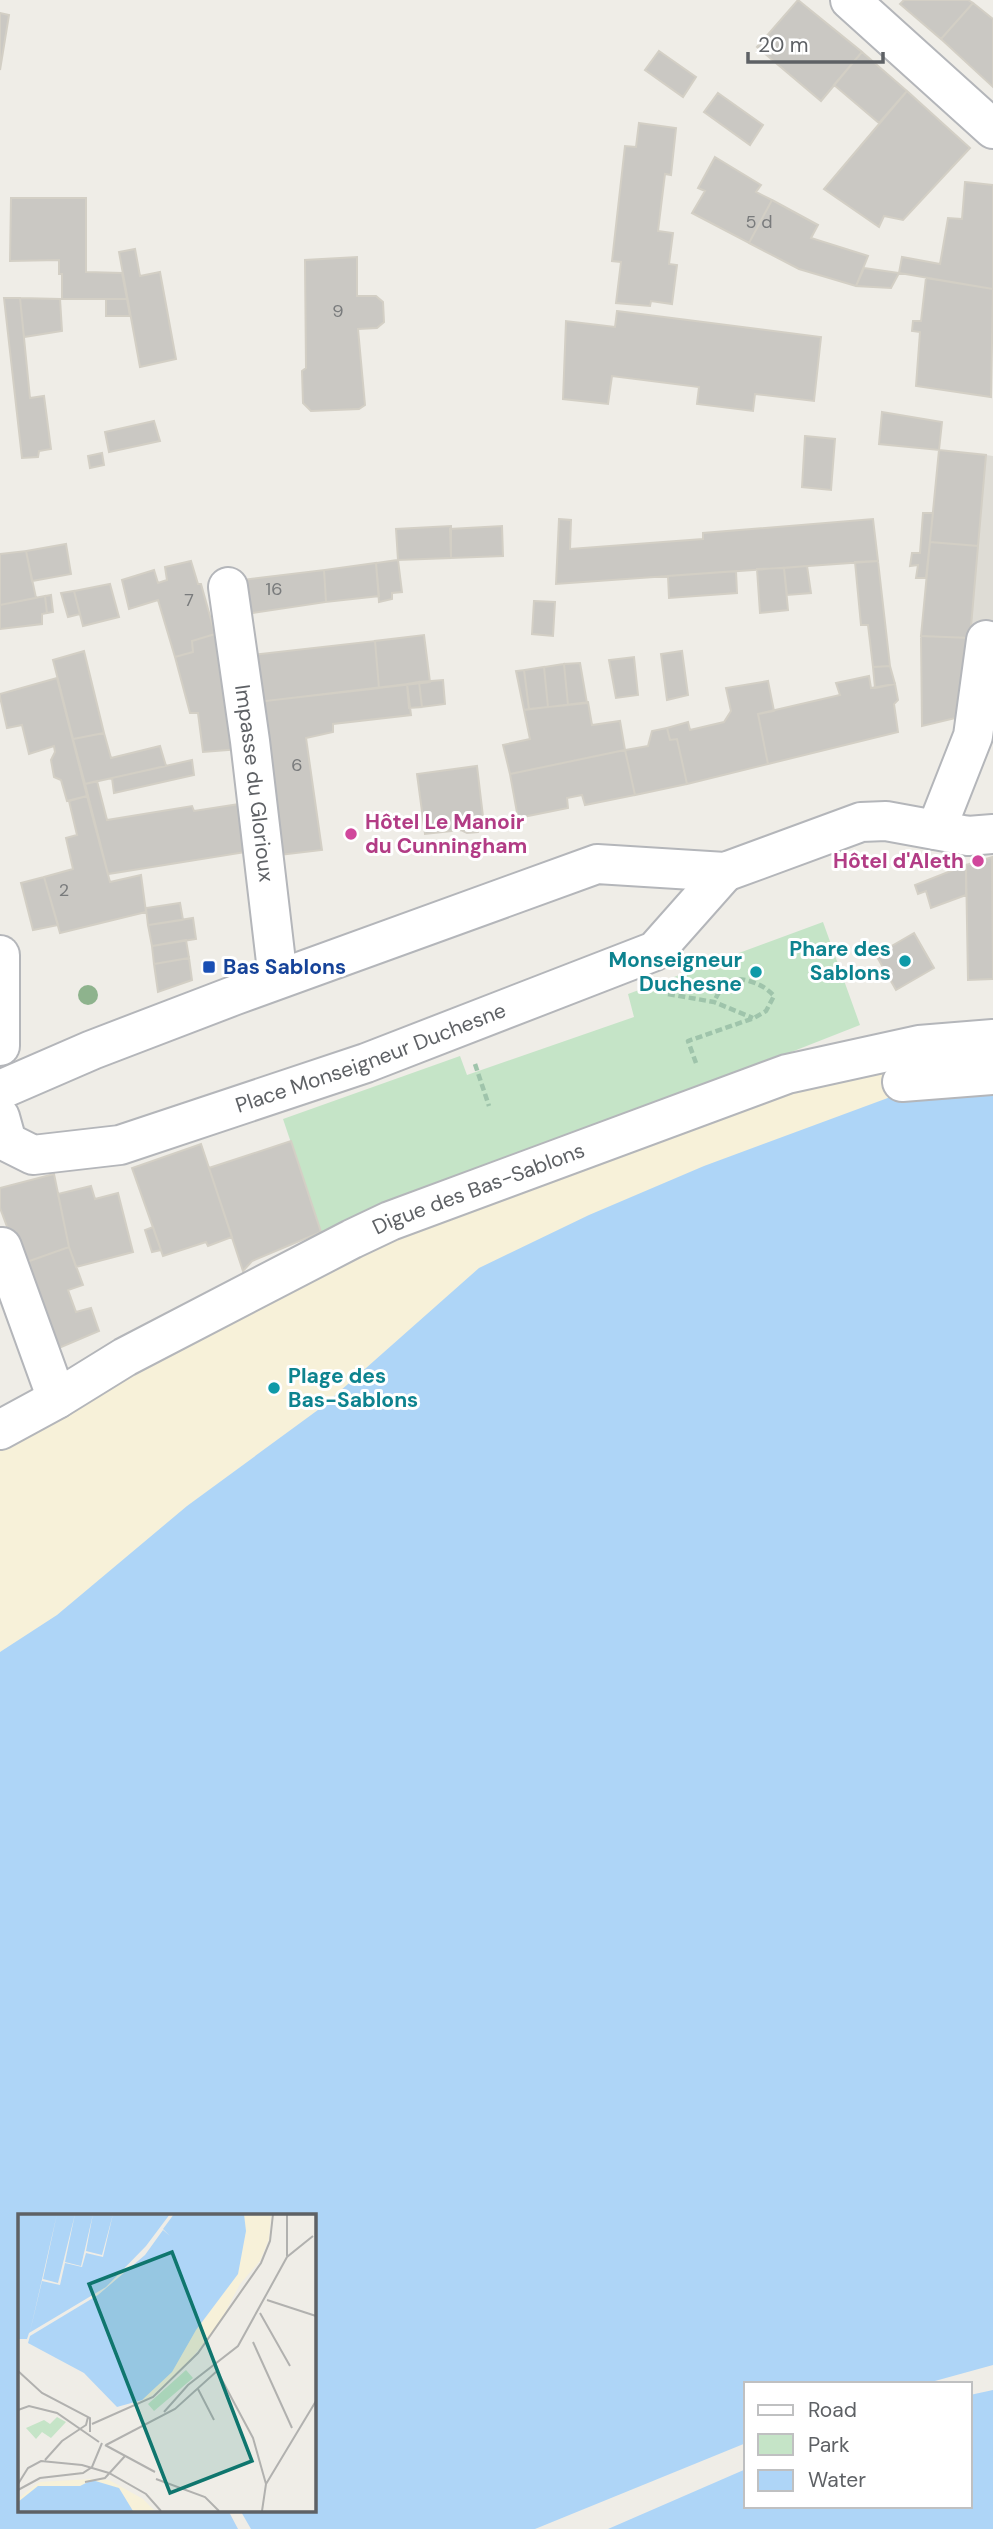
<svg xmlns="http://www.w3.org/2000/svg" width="993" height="2529" viewBox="0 0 993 2529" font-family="'DM Sans',sans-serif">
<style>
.education{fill:#dedcd5}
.green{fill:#c5e4c7}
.sand{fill:#f7f1d9}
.water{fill:#aed5f7}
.building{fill:#cac8c3;stroke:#d3cfc5;stroke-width:2}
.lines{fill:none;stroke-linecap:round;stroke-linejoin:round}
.minor-casing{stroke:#b4b6ba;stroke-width:42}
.path{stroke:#9fc4ab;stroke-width:4.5;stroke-dasharray:7 3.5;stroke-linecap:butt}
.minor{stroke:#fff;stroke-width:38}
.tree{fill:#8eb38d}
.hotel-dot{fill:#d1479c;stroke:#fff;stroke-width:2.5}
.culture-dot{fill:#0f9aa8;stroke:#fff;stroke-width:2.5}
.transit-dot{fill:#1a4fb4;stroke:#fff;stroke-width:2.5}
.labels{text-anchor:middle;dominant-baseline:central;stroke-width:6;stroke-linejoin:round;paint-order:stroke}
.number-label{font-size:18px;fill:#797b7c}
.street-label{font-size:21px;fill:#5e6165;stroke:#fff}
.hotel-label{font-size:21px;font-weight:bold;fill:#b23c85;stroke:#fff;text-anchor:start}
.culture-label{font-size:21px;font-weight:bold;fill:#0d838f;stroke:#fff;text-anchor:end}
.transit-label{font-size:21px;font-weight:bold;fill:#164399;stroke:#fff;text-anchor:start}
.inset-road{fill:none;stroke:#b1b1af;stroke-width:2}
.view{fill:#0f766e;fill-opacity:0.15;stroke:#0f766e;stroke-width:3.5}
.inset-edge{fill:none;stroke:#5e6165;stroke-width:3.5}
</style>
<rect width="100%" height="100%" fill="#efede7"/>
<!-- education -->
<path class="education" d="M986 455 993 456V641L970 638Z"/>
<!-- green -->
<path class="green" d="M823 922 860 1025 700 1088 321 1232 283 1119 460 1056 467 1075 634 1017 628 994Z"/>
<!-- sand -->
<path class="sand" d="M900 1065 904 1092 0 1748V1448L381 1243 766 1101Z"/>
<!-- water -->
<path class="water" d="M993 1091V2365L924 2384H746V2443L535 2529H251L240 2510H313V2216H19V2510H228L238 2529H0V1652L57 1615 187 1506 322 1407 479 1268 589 1215 704 1166 904 1092Z
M993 2390V2529H608L746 2469V2506H970V2395Z"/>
<!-- building -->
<path class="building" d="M798 0 862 52 821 101 757 47Z
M904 0H968L973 3 941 39 900 4Z
M973 3 993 19V87L941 39Z
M0 13 9 15 0 70Z
M659 51 696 77 683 97 645 70Z
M862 52 907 91 879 123 834 85Z
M907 91 970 148 903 220 884 216 879 227 824 189Z
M718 93 763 125 750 145 704 112Z
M639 123 676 128 671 175 665 174 658 231 673 233 669 264 677 265 672 304 651 301 650 306 616 303 621 262 612 261 625 146 636 147Z
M715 157 761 185 756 192 772 200 749 243 692 213 705 191 698 188Z
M965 182 993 185V289L899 273 902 257 940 264 948 218 962 219Z
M11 198H86V272L122 273 127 299H62V274H59V260L10 261Z
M772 200 818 225 811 238 868 256 856 286 799 269 749 243Z
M135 249 140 276 160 272 176 359 140 367 119 252Z
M357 257V296H376L383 302 384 322 377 328 358 329 365 405 359 409 311 411 303 403 302 371 306 368 305 260Z
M864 268 899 273 891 288 856 286Z
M926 278 993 289 991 397 916 386 920 332 912 331 913 321H921Z
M4 298H20L30 398 44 396 51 449 39 451 38 457 22 458Z
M20 298 60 299 62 331 24 337Z
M106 299H127L130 316H106Z
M617 311 821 337 814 401 755 394 753 411 697 404 699 387 612 376 608 404 563 399 566 321 615 327Z
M882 412 942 422 939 450 879 444Z
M154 421 160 441 109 452 105 432Z
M805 436 835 439 831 490 802 487Z
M939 450 986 455 978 546 930 542Z
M102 453 104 465 90 468 88 456Z
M923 513H933L926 578H916L918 565 910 566 912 553H920Z
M559 519 571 520 570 549 703 539V533L873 519 878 561 556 584Z
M451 526V558L398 560 396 529Z
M502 526 503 556 451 558 450 529Z
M930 542 978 546 970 638 921 636Z
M66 544 71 574 32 581 26 551Z
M26 551 36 598 0 605V554Z
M398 560 402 592 392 593V599L379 602 376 563Z
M191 561 198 584H201L215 634 192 641 193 652 175 657 158 600 129 609 122 580 154 570 158 583 167 580 165 567Z
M878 561 890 666 873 667 868 625H861L855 562Z
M376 563 379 596 326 602 324 570Z
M807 566 811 593 787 595 784 568Z
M784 568 788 610 760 613 757 569Z
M324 570 326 602 246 614 242 580Z
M736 571 737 593 669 598 668 576Z
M110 584 119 617 83 626 74 591Z
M74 591 80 614 68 617 61 593Z
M51 595 53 612 47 613 45 596Z
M45 596 47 613 42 614V624L0 629V605Z
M534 601 555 602 553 636 532 634Z
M215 634 240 749 203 752 198 713H190L175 657 193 652 192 641Z
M424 635 430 682 379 688 375 641Z
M921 636 970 638 964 716 922 726Z
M375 641 379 688 257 702 252 655Z
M84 651 104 733 73 739 53 660Z
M682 651 688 695 667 700 661 654Z
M634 657 638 695 616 698 609 660Z
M580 663 587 703 568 705 564 664Z
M564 664 568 705 548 707 544 667Z
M890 666 895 684 875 688 873 667Z
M544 667 548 707 529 709 524 670Z
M524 670 529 709 524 710 516 671Z
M869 676 871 688 895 684 898 700 894 704 898 732 768 764 758 714 840 695 836 683Z
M57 678 87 796 67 801 61 780 54 777 51 760 55 752 54 746 29 754 22 725 7 728 0 697V694Z
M443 680 445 704 422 707 419 682Z
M768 681 774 711 758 714 768 764 687 784 677 739 670 740 667 728 688 722 690 730 724 722 731 711 726 688Z
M419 682 422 707 409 708 407 684Z
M407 684 411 715 333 724V732L306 738 322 850 280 855 257 702Z
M588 702 592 725 620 721 625 750 510 774 503 745 530 739 524 710Z
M667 728 670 740 677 739 687 784 635 795 625 750 648 746 652 731Z
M104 733 111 758 160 746 166 766 85 784 73 739Z
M625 750 635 795 585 805 582 795 567 798 568 808 518 818 510 774Z
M192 760 194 775 114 793 112 778Z
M477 766 484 825 481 826 478 832 467 833 461 830 425 834 417 774Z
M97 781 107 820 192 806 194 811 246 803 252 851 108 874 85 784Z
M87 796 110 882 141 875 146 912 60 933 44 877 73 869 66 838 77 835 69 801Z
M992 857 993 979 968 980 966 865Z
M966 865V895L931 908 926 891 918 894 915 885Z
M44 877 58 925 33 930 21 883Z
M180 903 183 920 148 925 146 908Z
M193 918 196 939 152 946 148 925Z
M914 933 934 968 896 990 876 955Z
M186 940 189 958 154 964 152 946Z
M189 958 192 980 158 992 154 964Z
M291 1141 321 1232 252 1261 243 1271 209 1168Z
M201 1144 232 1237 208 1246 206 1242 163 1256 132 1168Z
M54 1174 69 1247 21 1264 0 1208V1188Z
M91 1186 95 1199 118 1193 133 1252 76 1267 69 1247 58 1194Z
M153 1227 161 1250 152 1252 145 1230Z
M69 1247 83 1285 68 1290 76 1312 91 1308 99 1331 52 1351 21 1264Z"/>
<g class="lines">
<!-- minor casing -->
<g class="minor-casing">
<g id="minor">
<path d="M850 0 993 129"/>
<path id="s1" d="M228 587 250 741 278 979"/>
<path d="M936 830 973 736 986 640"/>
<path d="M0 955V1046"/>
<path d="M902 1082 993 1075"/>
<path d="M2 1089 92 1050 233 996 597 864 725 872 861 822 886 821 968 836 993 834"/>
<path id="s2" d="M0 1117 7 1142 33 1155 120 1145 366 1063 655 951 725 872"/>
<path d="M2 1247 57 1399"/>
<path id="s3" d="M0 1430 57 1399 125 1357 352 1239 390 1221 787 1074 919 1045 993 1039"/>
</g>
</g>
<!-- path -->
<path class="path" d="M668 994 714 1002 753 1018
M696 1063 688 1041 754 1018 766 1011 774 996C767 988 759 984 749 981 729 975 722 985 714 1002
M475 1064 489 1106"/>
<!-- minor -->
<use href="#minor" class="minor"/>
</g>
<!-- trees -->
<circle class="tree" cx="88" cy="995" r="10"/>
<!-- markers -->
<g class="hotel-dot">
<circle cx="351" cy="834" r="7"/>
<circle cx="978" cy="861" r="7"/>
</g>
<g class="culture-dot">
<circle cx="905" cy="961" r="7"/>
<circle cx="756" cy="972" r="7"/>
<circle cx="274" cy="1388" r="7"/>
</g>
<rect class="transit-dot" x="202" y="960" width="14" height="14" rx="3.5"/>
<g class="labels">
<!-- number labels -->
<g class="number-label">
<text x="759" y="222">5 d</text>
<text x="338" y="311">9</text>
<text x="274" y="589">16</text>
<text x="189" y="600">7</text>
<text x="297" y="765">6</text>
<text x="64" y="890">2</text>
</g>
<!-- street labels -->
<g class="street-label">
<text stroke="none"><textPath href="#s1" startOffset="198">Impasse du Glorioux</textPath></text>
<text stroke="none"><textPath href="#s2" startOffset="408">Place Monseigneur Duchesne</textPath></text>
<text stroke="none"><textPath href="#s3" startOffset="537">Digue des Bas-Sablons</textPath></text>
</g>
<!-- hotel labels -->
<g class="hotel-label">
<text x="365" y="822">Hôtel Le Manoir<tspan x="365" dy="24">du Cunningham</tspan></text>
<text x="964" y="861" text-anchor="end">Hôtel d'Aleth</text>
</g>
<!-- culture labels -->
<g class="culture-label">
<text x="891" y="949">Phare des<tspan x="891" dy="24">Sablons</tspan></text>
<text x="742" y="960">Monseigneur<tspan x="742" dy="24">Duchesne</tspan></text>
<text x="288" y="1376" text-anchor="start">Plage des<tspan x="288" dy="24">Bas-Sablons</tspan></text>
</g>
<!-- transit labels -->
<g class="transit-label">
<text x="223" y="967">Bas Sablons</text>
</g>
</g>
<!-- overview -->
<g transform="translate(18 2214)">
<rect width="298" height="298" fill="#efede7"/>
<path d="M168 156 175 164 136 197 130 190ZM39 203 48 208 33 224 24 218 18 225 8 214 26 206 32 210Z" fill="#c5e4c7"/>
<path d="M226 0H253L251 25 242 47 222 70 200 112 163 157 126 188V176L223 16ZM74 265 91 266 125 285 137 297H1L0 285 21 268Z" fill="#f7f1d9"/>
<path d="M0 0H152L128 32 88 73 11 119 9 125H0ZM156 0H226L228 17 220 60 178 116 154 158 124 186 99 193 66 159 10 129 12 122 80 81 127 41 145 16 152 22 145 15ZM74 266 101 274 115 297H0V288L20 272H62Z" fill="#aed5f7"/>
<path d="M39 0 25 65 40 69 57 0 47 48 63 52 75 0 68 37 84 41 95 0 85 43 68 39 64 53 47 49 42 71 24 67 11 122Z" fill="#efede7"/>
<path class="inset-road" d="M269 0V42M249 86 298 102M242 99 272 152M235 128 274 214M197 153 235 224 248 270 244 297M0 157 24 179 72 204V218M180 175 196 206M0 196 11 192 39 199 81 228M146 198 170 171 220 132 269 43 295 22M74 210 135 183 180 139 243 49 252 27 255 0M87 231 137 258M88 231 157 195 199 157M27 246 44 227 68 211 70 203M138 265 187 283 201 297M67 268 87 264 107 242M0 270 10 254 23 247 64 251 91 259 128 280 143 297M248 270 298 187M0 276 22 264 65 259 74 253 84 229"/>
<path class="view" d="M154 38 234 247 152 279 71 70Z"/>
<rect width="298" height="298" class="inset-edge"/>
</g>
<!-- legend -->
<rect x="744" y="2382" width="228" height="126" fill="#ffffff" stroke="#bfc0c1" stroke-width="2"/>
<rect x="758" y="2405" width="35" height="10" fill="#ffffff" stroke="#bfc0c1" stroke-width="2"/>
<text x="808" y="2417" font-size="21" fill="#5e6165">Road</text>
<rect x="758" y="2434" width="35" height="21" fill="#c5e4c7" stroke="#bfc0c1" stroke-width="2"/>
<text x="808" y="2452" font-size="21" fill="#5e6165">Park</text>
<rect x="758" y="2470" width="35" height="21" fill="#aed5f7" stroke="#bfc0c1" stroke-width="2"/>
<text x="808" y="2487" font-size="21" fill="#5e6165">Water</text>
<!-- scale -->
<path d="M748 52v10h135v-10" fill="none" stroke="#5e6165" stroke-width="3.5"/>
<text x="758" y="52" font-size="21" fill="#5e6165" stroke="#ffffff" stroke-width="5" paint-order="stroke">20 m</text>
</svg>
